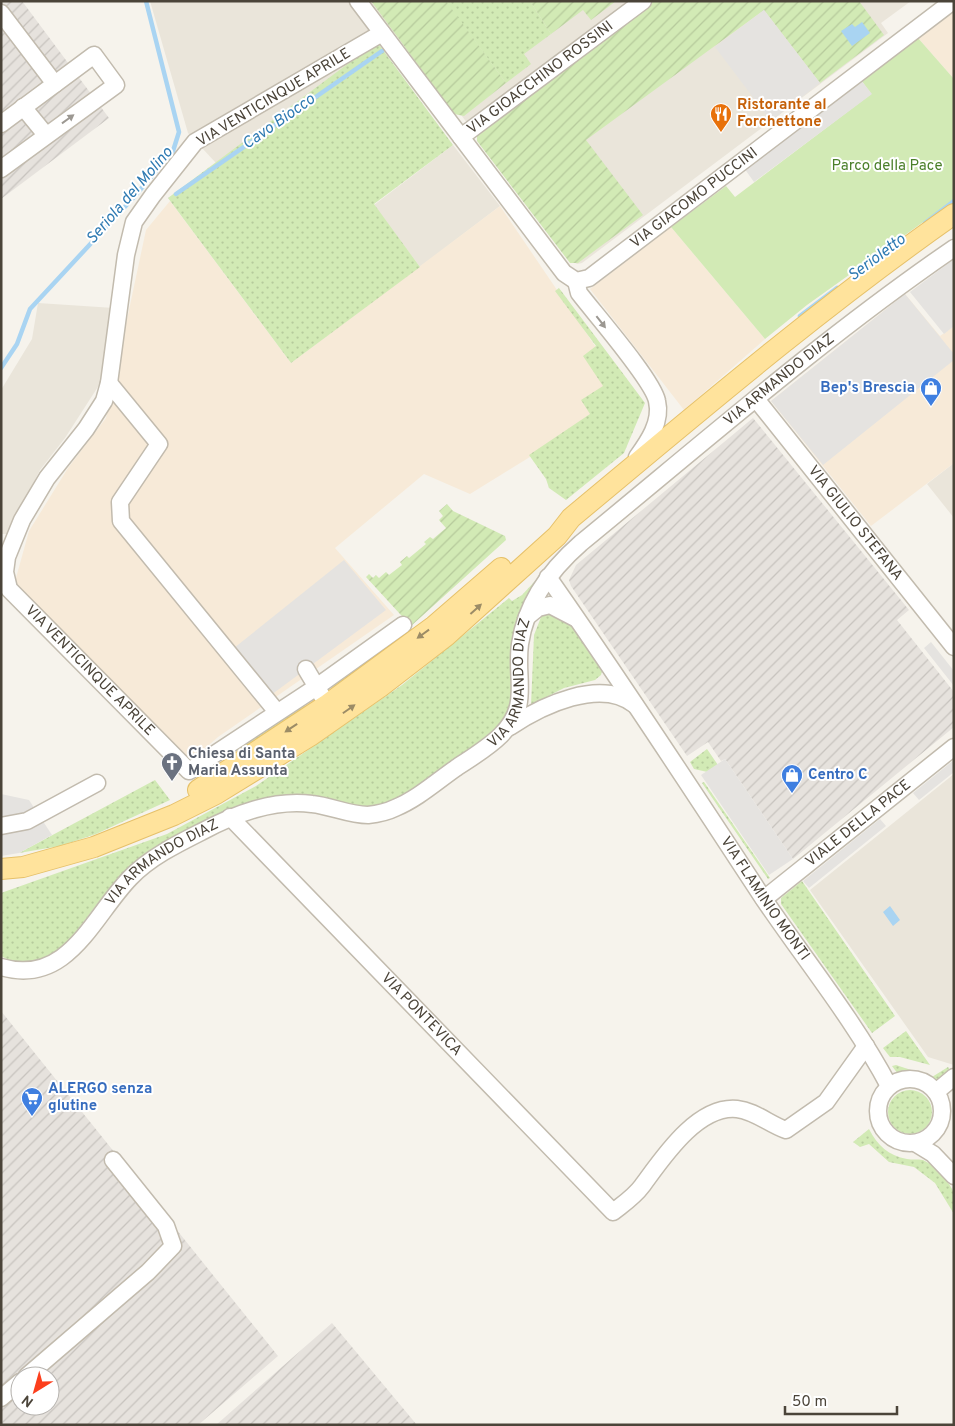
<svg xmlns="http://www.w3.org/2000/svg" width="955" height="1426" viewBox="0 0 955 1426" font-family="Overpass,sans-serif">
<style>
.residential{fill:#eae5da}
.commercial{fill:#f7ead8}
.industrial{fill:url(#industrial-furrows);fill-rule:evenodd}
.grass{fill:url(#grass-dots)}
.park{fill:#d2eab5}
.garden{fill:url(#garden-furrows)}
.parking{fill:#e5e3e0}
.water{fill:#a9d4f2}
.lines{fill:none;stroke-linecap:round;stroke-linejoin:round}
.stream{stroke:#a9d4f2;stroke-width:4.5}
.minor-casing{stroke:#c2bbae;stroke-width:19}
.major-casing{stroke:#e6c16a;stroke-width:22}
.minor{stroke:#fff;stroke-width:16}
.major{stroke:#ffe39c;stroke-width:20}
.oneway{fill:#9c9892}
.oneway2{fill:#9c8c66}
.labels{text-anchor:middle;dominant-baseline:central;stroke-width:4;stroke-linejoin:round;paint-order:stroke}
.street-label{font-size:15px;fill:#4b4439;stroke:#fff}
.food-label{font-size:15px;font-weight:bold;fill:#c56008;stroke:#fff;text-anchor:start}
.park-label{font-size:15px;fill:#4a7f2a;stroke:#fff}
.shop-label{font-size:15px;font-weight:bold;fill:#366cbe;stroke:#fff;text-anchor:start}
.worship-label{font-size:15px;font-weight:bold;fill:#5b616d;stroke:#fff;text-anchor:start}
.water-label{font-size:16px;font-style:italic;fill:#2e7ab2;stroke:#fff}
</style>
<defs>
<pattern id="industrial-furrows" width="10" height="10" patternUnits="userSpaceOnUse" patternTransform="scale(1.25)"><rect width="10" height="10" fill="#e6e2dd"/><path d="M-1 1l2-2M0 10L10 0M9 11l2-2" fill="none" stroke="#c7c3be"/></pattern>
<pattern id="grass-dots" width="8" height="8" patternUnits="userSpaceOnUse" patternTransform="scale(1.25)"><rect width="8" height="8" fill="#d2eab5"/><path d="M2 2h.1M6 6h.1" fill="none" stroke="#b6ca9c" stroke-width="1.8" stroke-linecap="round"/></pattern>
<pattern id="garden-furrows" width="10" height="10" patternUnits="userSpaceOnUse" patternTransform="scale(1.25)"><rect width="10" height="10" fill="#d2eab5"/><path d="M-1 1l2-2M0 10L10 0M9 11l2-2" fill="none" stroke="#b6ca9c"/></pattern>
</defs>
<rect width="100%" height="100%" fill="#f6f3ec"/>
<!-- residential -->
<path class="residential" d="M150 1H911L881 23 888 33 582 263 577 264 569 259 396 28 216 163 188 133Z
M453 145 500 206 420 267 374 205Z
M38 303 114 308 103 379 65 438 40 470 8 534H1V390L32 339Z
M954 463V518L927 484Z
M954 774V1065L928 1057 810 890Z"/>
<!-- commercial -->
<path class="commercial" d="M954 12V79L918 38Z
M170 201 291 363 500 206 629 396 470 494 424 474 335 548 394 615 218 737 186 765 14 585 29 531 68 468 106 418 146 230Z
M671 227 765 339 684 410 590 289Z
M905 294 940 336 954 326V463L871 526 771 401Z"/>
<!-- industrial -->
<path class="industrial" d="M1 1H22L109 118 1 199Z
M753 418 909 610 897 620 954 692V727L793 859 725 759 721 761 708 742 687 756 571 586 569 580 576 565Z
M1 1011 278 1356 198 1425H1ZM20 1376H50V1406H20Z
M332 1323 417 1425H216Z"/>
<!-- grass -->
<path class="grass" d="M530 1 551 34 524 54 531 64 506 83 446 2Z
M377 42 453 145 374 204 420 267 291 363 168 198Z
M559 288 645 403 624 453 566 500 549 488 546 479 529 455 590 414 581 400 603 386 583 356 596 346 555 291Z
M536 580 513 704 497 727 447 768 398 799 376 806 362 807 319 797 290 796 138 863C122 875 110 888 98 903 74 933 48 981 1 956V893L167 834 256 786 402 685 509 598 512 601 522 595Z
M543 612 567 618 602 671 601 675 595 680 564 688 531 705 534 635Z
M406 625 411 633 334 690 328 681Z
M303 702 307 709 237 755 240 743Z
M707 749 720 768 712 773 694 769 690 762Z
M155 780 170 800 96 834 60 846 19 853Z
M704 782 770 878 768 879 702 783Z
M802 881 895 1016 872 1033 781 904V898Z
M906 1031 930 1065 900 1057H890L883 1048Z
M896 1065 932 1077 948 1067 953 1074C950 1076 946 1079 942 1080 939 1081 904 1074 898 1074L892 1066Z
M888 1112a22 22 0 1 1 44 0a22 22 0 1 1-44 0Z
M869 1129C877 1145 889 1156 907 1159 912 1160 918 1159 923 1160 933 1164 952 1184 954 1194 955 1200 954 1208 954 1214L935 1183 914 1167 889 1162 869 1144 860 1147 853 1142Z"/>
<!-- park -->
<path class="park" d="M918 38 954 79V200L807 305 765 339 671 227 726 186 735 197 871 94 861 80Z"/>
<!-- garden -->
<path class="garden" d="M371 1H446L506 83 464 116 454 114Z
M530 1H616L591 20 583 10 551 34Z
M654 1H859L884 35 820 83 764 10 586 140 643 215 578 263H570L567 259 477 141V135Z
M447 504 453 511 505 536 506 540 411 626 366 577 369 574 373 578 376 575 379 578 386 572 389 575 402 565 400 562 407 556 409 558 426 544 424 542 430 537 433 539 446 528 439 520 443 516 439 511Z"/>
<!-- parking -->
<path class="parking" d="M764 10 820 83 771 121 715 47Z
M861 80 872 94 754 182 744 168Z
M954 259V326L944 334 910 292Z
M905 294 954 354V360L823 465 771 401Z
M344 560 386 610 271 695 234 648Z
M931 642 954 671V686L924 648Z
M725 759 793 859 769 875 701 775Z
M954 760V772L919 800 913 793Z
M1 794 29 800 52 835 19 853 1 856Z
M880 819 886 826 809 888 803 881Z"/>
<!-- water -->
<path class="water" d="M862 22 870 33 852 46 841 31 852 24 855 27Z
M890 906 900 920 893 926 883 912Z"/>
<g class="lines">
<!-- stream -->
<path class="stream" d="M176 194 382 51
M925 223 954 201
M800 316 837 288
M1 368 17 344 30 309 134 197 173 151 179 132 146 1"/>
<!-- minor casing -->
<g class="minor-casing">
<g id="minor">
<path id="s1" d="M358 1 564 273 576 281 589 278 953 1"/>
<path d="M1 13 55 84"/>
<path id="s2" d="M382 33 195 142 153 195 134 222 126 255 109 383 104 401 86 429 47 478 22 520 7 557 5 572 9 589 189 771 315 688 403 625"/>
<path d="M23 107 46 135"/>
<path d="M1 124 94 55 116 85 1 169"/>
<path id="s3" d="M461 137 643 1"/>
<path d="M576 281 579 293C595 314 653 380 657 401 662 422 648 442 637 457"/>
<path d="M109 383 159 444 120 502 121 521 277 712"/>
<path id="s4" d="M756 399 954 647"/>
<path id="s5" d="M548 577C622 682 692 790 763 898 805 960 854 1020 889 1086"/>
<path d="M527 617 538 608 550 605 575 618"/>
<path d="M306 669 322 696"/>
<path d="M510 727C541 706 601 677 635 705"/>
<path id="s6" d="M230 817 613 1212C623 1204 634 1197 642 1186 662 1159 697 1105 737 1109 755 1111 769 1124 786 1130L826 1102 866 1046"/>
<path d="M1 826 27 821 97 783"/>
<path id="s7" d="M764 899 954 747"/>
<path id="s8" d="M1 967C68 987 93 916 130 878 149 858 177 844 201 832 235 814 273 799 312 804 331 806 349 815 368 815 377 814 387 812 395 808 417 799 436 782 456 768 471 758 488 748 501 735 531 705 515 680 520 644 526 603 550 570 581 543 703 443 823 338 954 248"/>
<circle cx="910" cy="1111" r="32"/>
<path d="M936 1092 954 1077"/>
<path d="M915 1143 933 1154 954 1176"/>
<path d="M27 1376 148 1272 173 1246 166 1226 113 1160"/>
<path d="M1 1398 20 1382"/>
</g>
</g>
<!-- major casing -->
<g class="major-casing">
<path id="major" d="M198 790 328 704 434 626 501 568
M1 869 23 867 94 847 174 815 216 794 310 736 380 687 446 636 557 536 571 518C696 414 820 308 954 214"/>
</g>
<!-- minor -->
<use href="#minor" class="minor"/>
<!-- major -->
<use href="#major" class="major"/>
</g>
<!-- one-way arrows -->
<defs><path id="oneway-solid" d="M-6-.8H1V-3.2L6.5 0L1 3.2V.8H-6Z" transform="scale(1.25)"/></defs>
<g class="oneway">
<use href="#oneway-solid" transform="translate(68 119) rotate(-36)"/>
<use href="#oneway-solid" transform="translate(601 322) rotate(52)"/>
</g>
<g class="oneway2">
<use href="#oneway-solid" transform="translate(476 609) rotate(-42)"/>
<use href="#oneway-solid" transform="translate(423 634) rotate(144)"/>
<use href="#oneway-solid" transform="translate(349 709) rotate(-35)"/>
<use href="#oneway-solid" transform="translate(291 728) rotate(146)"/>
</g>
<!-- icons -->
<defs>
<g id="restaurant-pin" transform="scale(1.125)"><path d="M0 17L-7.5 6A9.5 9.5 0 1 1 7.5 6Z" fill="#e8710a" stroke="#fff"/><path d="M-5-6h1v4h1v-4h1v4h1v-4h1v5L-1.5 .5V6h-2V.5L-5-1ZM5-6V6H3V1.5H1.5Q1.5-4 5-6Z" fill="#fff"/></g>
<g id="shop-pin" transform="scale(1.125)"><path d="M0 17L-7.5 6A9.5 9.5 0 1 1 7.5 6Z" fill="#3f7fe0" stroke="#fff"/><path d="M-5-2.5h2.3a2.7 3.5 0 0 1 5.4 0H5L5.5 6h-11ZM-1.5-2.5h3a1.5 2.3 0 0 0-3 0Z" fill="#fff"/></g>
<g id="church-pin" transform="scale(1.125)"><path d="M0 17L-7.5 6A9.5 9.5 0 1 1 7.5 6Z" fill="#6b7280" stroke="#fff"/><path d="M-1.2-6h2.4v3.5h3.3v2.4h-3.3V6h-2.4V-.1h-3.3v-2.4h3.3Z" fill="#fff"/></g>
<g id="supermarket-pin" transform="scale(1.125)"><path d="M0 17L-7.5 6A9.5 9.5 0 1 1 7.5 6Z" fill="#3f7fe0" stroke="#fff"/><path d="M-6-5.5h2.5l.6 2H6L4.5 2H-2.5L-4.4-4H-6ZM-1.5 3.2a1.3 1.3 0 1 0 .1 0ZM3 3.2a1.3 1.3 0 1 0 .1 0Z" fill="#fff"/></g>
</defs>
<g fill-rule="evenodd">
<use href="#restaurant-pin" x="721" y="114"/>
<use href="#shop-pin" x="931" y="388"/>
<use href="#church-pin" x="172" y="763"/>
<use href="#shop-pin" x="792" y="775"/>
<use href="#supermarket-pin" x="32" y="1098"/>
</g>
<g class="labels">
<!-- street labels -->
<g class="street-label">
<text stroke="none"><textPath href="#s3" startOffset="99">VIA GIOACCHINO ROSSINI</textPath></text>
<text transform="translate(274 98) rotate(-31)">VIA VENTICINQUE APRILE</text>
<text stroke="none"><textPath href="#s1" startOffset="501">VIA GIACOMO PUCCINI</textPath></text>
<text stroke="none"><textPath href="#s8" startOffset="1058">VIA ARMANDO DIAZ</textPath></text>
<text stroke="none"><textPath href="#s4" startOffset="159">VIA GIULIO STEFANA</textPath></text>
<text stroke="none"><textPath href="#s2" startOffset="831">VIA VENTICINQUE APRILE</textPath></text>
<text stroke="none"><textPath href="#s8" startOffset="638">VIA ARMANDO DIAZ</textPath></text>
<text stroke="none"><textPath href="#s7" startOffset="121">VIALE DELLA PACE</textPath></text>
<text stroke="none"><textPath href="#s8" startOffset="204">VIA ARMANDO DIAZ</textPath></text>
<text stroke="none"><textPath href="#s5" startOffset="388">VIA FLAMINIO MONTI</textPath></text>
<text stroke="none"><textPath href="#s6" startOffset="275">VIA PONTEVICA</textPath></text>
</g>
<!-- food labels -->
<g class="food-label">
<text x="737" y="105">Ristorante al<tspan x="737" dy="17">Forchettone</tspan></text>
</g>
<!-- park labels -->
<g class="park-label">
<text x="887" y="166">Parco della Pace</text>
</g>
<!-- shop labels -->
<g class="shop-label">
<text x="915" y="388" text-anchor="end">Bep's Brescia</text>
<text x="808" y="775">Centro C</text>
<text x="48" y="1089">ALERGO senza<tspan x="48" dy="17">glutine</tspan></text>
</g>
<!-- worship labels -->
<g class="worship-label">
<text x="188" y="754">Chiesa di Santa<tspan x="188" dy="17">Maria Assunta</tspan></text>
</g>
<!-- water labels -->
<g class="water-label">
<text transform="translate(279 122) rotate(-35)">Cavo Biocco</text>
<text transform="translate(130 196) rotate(-49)">Seriola del Molino</text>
<text transform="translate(877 258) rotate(-37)">Serioletto</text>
</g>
</g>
<!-- border -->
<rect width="955" height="1426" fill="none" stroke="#4b4439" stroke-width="5"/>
<!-- north arrow -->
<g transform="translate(35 1391) rotate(217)"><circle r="24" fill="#ffffff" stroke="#b7b4b0"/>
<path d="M0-4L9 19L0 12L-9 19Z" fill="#fc3f1d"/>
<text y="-8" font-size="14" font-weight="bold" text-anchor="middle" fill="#4b4439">N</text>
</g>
<!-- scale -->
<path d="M785 1406v8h112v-8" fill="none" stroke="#4b4439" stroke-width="2.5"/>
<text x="792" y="1406" font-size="15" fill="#4b4439" stroke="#ffffff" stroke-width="4" paint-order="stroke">50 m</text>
</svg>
